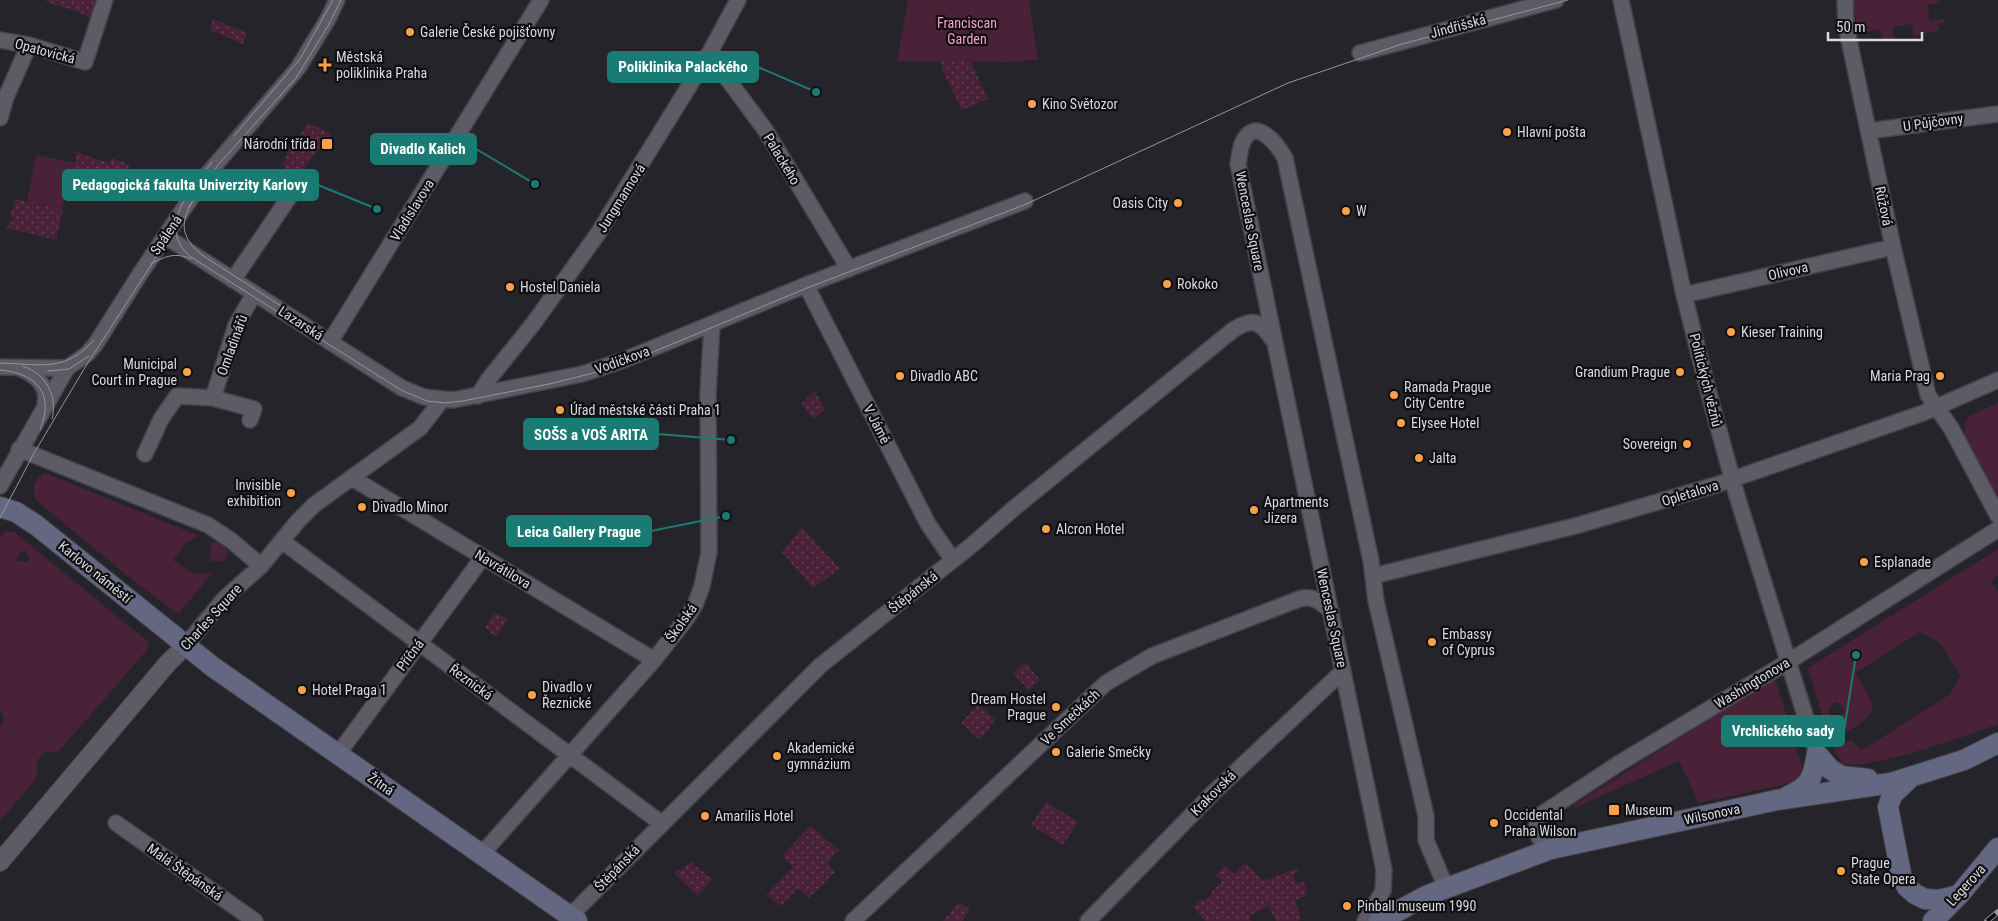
<svg xmlns="http://www.w3.org/2000/svg" width="1998" height="921" viewBox="0 0 1998 921" font-family="'Roboto Condensed',sans-serif">
<style>
.grass{fill:url(#grass-dots)}
.park{fill:#492237;fill-rule:evenodd}
.lines{fill:none;stroke-linecap:round;stroke-linejoin:round}
.minor-casing{stroke:#444248;stroke-width:18}
.tertiary-casing{stroke:#444248;stroke-width:20}
.secondary-casing{stroke:#444248;stroke-width:22}
.minor{stroke:#5d5b64;stroke-width:15}
.tertiary{stroke:#5d5b64;stroke-width:18}
.secondary{stroke:#646781;stroke-width:20}
.tram{stroke:#96949b;stroke-width:1}
.rail-casing{stroke:#96949b;stroke-width:5.5}
.rail{stroke:#0f0e11;stroke-width:4;stroke-dasharray:11;stroke-linecap:butt}
.poi-dot{fill:#f8a14a;stroke:#0f0e11;stroke-width:2}
.labels{text-anchor:middle;dominant-baseline:central;stroke-width:4.5;stroke-linejoin:round;paint-order:stroke}
.park-label{font-size:14px;fill:#f7a0cc;stroke:#0f0e11}
.street-label{font-size:14px;fill:#dbd9df;stroke:#0f0e11}
.poi-label{font-size:14px;fill:#dbd9df;stroke:#0f0e11;text-anchor:start}
.leader{fill:none;stroke:#197b74;stroke-width:2}
.callout-dot{fill:#197b74;stroke:#0f0e11;stroke-width:2}
.callout{fill:#197b74;stroke:#197b74;stroke-width:2}
.callout-label{font-size:15px;text-anchor:middle;font-weight:bold;fill:#fff}
</style>
<defs>
<pattern id="grass-dots" width="8" height="8" patternUnits="userSpaceOnUse" patternTransform="scale(1.25)"><rect width="8" height="8" fill="#492237"/><path d="M2 2h.1M6 6h.1" fill="none" stroke="#634254" stroke-width="1.8" stroke-linecap="round"/></pattern>
</defs>
<rect width="100%" height="100%" fill="#26242b"/>
<!-- grass -->
<path class="grass" d="M47 0H95L92 18 73 10 46 2Z
M213 19 247 33 243 44 210 30Z
M941 61 971 62 988 99 962 110 942 70Z
M308 123 331 134 297 177 281 164H284C285 149 301 136 308 123Z
M77 152 109 163 112 158 130 165 119 183 99 172 95 176 91 173 90 176 74 169Z
M15 199 63 209 56 240 7 228 8 223 15 220 13 217 10 216Z
M815 391 825 410 813 419 801 404Z
M802 527 841 570H838L813 588 782 552Z
M495 613 508 619 495 637 485 627Z
M1025 662 1040 680 1029 690 1013 674Z
M979 704 996 720 989 726 991 728 979 739 961 723Z
M1046 802 1078 822 1063 845 1031 825Z
M810 826 839 850 827 863 835 872 809 898 798 888 781 906 766 895 793 867 782 856Z
M691 862 712 879 698 896 674 873 678 869 680 871Z
M1245 863 1261 879 1267 880 1298 868V871L1294 873 1295 883 1305 882 1307 896 1295 900 1300 915 1299 921H1276L1268 906 1249 916 1251 921H1205L1193 907 1201 900 1203 901 1211 896 1212 892 1222 881 1216 875 1225 866 1234 874Z
M958 903 970 909 963 921H943Z"/>
<!-- park -->
<path class="park" d="M908 0H1029L1038 60 1005 62 897 61Z
M1853 0H1939V3L1928 4 1929 21 1944 19V23L1938 24 1939 30 1914 36 1912 24 1893 27 1894 39 1883 40 1880 29 1858 34Z
M36 155 76 163 62 208 27 202Z
M1998 403V496C1986 476 1953 438 1969 416Z
M45 473 199 536 186 543 177 556 173 558C176 565 172 559 178 563 193 575 194 576 213 572L179 613 175 612 124 573 37 501C30 492 35 477 45 473Z
M6 531 14 532 146 640 149 645 147 650 59 751C54 753 48 750 43 754 33 761 40 770 35 780L0 821V726L4 719 0 709V537ZM21 551 26 552V555H29L28 562 17 561V555H20Z
M217 541 225 545 228 554 225 561H211L209 558 212 543Z
M1998 549V575L1993 578 1992 584 1998 592V724C1973 734 1862 773 1842 763L1833 748 1851 740 1860 749H1864L1949 695 1960 676 1940 643 1920 632 1855 673C1860 682 1869 693 1872 704 1876 720 1841 734 1830 740L1808 668ZM1837 702 1841 705 1844 710 1842 715 1836 718 1831 716 1828 710 1832 704Z
M1775 678 1802 767 1801 776 1794 782 1699 803 1679 761 1574 808V805Z"/>
<g class="lines">
<!-- minor casing -->
<g class="minor-casing">
<path id="minor" d="M1621 0 1684 295 1709 394 1737 496 1817 754
M1845 0 1846 26 1893 247 1928 395 1951 428 1998 516
M0 40 29 45 85 62 105 0
M1360 53 1556 0
M709 54 766 131 849 269
M0 118 6 97 29 45
M1868 131 1998 114
M165 236 402 388 424 397 453 400 582 374 624 360 806 285 1025 201
M233 280 294 190
M806 285 928 524 953 560
M1684 295 1893 247
M330 342 541 0
M0 367 67 368
M19 368C35 374 49 386 45 403
M478 396 488 380 533 324 597 235 709 54 738 0
M250 420 254 409 213 398 236 325 254 294
M19 449 208 525 232 541 261 566
M145 454 161 419 177 396 213 398
M352 478 654 660
M0 486 67 368 87 354 95 345 140 274 205 177 298 68 328 19 337 0
M282 541 661 823
M1373 576 1575 526 1716 485 1923 413 1998 380
M185 646 225 598 261 566 298 521 314 505 420 428 442 400
M338 754 483 557
M116 823 255 921
M1551 849C1538 841 1533 830 1539 816L1618 764 1799 655 1998 529
M481 855 654 660 687 618 695 605 702 586 709 552 708 393 712 325
M569 917 821 665 972 545 1013 509 1233 330C1252 318 1260 320 1272 339
M853 921 1106 683 1152 656 1299 599C1313 595 1321 602 1331 611
M1088 921 1213 793 1343 671
M1365 921 1383 891 1384 870 1238 164C1239 158 1240 150 1242 144 1254 114 1277 144 1285 158L1371 561 1376 601 1426 816V840L1442 878 1449 886"/>
</g>
<!-- tertiary casing -->
<g class="tertiary-casing">
<path id="tertiary" d="M0 862 167 664 185 646"/>
</g>
<!-- secondary casing -->
<g class="secondary-casing">
<path id="secondary" d="M0 507 16 512 36 525 213 667 577 921
M1817 754 1830 769 1841 776 1868 779
M1910 778 1892 795 1888 807 1902 879 1907 887 1915 894 1925 899 1939 900 1959 895
M1788 796C1811 786 1813 777 1817 754
M1379 921 1428 895 1551 849 1777 800 1891 783 1964 760 1998 743
M1933 921 1959 895 1998 848"/>
</g>
<!-- minor -->
<use href="#minor" class="minor"/>
<!-- tertiary -->
<use href="#tertiary" class="tertiary"/>
<!-- secondary -->
<use href="#secondary" class="secondary"/>
<!-- tram -->
<path class="tram" d="M234 136 300 59 333 0
M189 192 212 162
M184 201C173 220 171 242 191 257L401 390 427 401 446 403 463 401 549 384 617 367 807 288 1024 205 1288 83 1402 44 1568 0
M192 202C179 225 182 238 202 255L295 315
M188 208 218 165 296 78 328 26 341 0
M151 264C165 256 176 252 191 259
M0 363C40 364 65 373 94 340
M23 366C46 374 58 396 52 419
M0 370C37 373 55 394 40 430
M48 371 69 369 89 356
M0 518 33 455 84 369 177 225"/>
<!-- rail casing -->
<g class="rail-casing">
<path id="rail" d="M1987 921 1998 912"/>
</g>
<!-- rail -->
<use href="#rail" class="rail"/>
</g>
<!-- markers -->
<g class="poi-dot">
<circle cx="410" cy="32" r="5"/>
<path d="M322.5 57.5h5v5h5v5h-5v5h-5v-5h-5v-5h5z"/>
<circle cx="1032" cy="104" r="5"/>
<circle cx="1507" cy="132" r="5"/>
<rect x="321" y="138" width="12" height="12" rx="2.5"/>
<circle cx="1178" cy="203" r="5"/>
<circle cx="1346" cy="211" r="5"/>
<circle cx="1167" cy="284" r="5"/>
<circle cx="510" cy="287" r="5"/>
<circle cx="1731" cy="332" r="5"/>
<circle cx="187" cy="372" r="5"/>
<circle cx="1680" cy="372" r="5"/>
<circle cx="900" cy="376" r="5"/>
<circle cx="1940" cy="376" r="5"/>
<circle cx="1394" cy="395" r="5"/>
<circle cx="560" cy="410" r="5"/>
<circle cx="1401" cy="423" r="5"/>
<circle cx="1687" cy="444" r="5"/>
<circle cx="1419" cy="458" r="5"/>
<circle cx="291" cy="493" r="5"/>
<circle cx="362" cy="507" r="5"/>
<circle cx="1254" cy="510" r="5"/>
<circle cx="1046" cy="529" r="5"/>
<circle cx="1864" cy="562" r="5"/>
<circle cx="1432" cy="642" r="5"/>
<circle cx="302" cy="690" r="5"/>
<circle cx="532" cy="695" r="5"/>
<circle cx="1056" cy="707" r="5"/>
<circle cx="1056" cy="752" r="5"/>
<circle cx="777" cy="756" r="5"/>
<rect x="1608" y="804" width="12" height="12" rx="2.5"/>
<circle cx="705" cy="816" r="5"/>
<circle cx="1494" cy="823" r="5"/>
<circle cx="1841" cy="871" r="5"/>
<circle cx="1347" cy="906" r="5"/>
</g>
<g class="labels">
<!-- park labels -->
<g class="park-label">
<text x="967" y="23">Franciscan<tspan x="967" dy="16">Garden</tspan></text>
</g>
<!-- street labels -->
<g class="street-label">
<text transform="translate(1458 26) rotate(-15)">Jindřišská</text>
<text transform="translate(45 51) rotate(15)">Opatovická</text>
<text transform="translate(1933 122) rotate(-8)">U Půjčovny</text>
<text transform="translate(782 159) rotate(59)">Palackého</text>
<text transform="translate(621 198) rotate(-58)">Jungmannová</text>
<text transform="translate(1884 206) rotate(78)">Růžová</text>
<text transform="translate(412 210) rotate(-58)">Vladislavova</text>
<text transform="translate(1250 221) rotate(79)">Wenceslas Square</text>
<text transform="translate(166 235) rotate(-56)">Spálená</text>
<text transform="translate(1788 271) rotate(-13)">Olivova</text>
<text transform="translate(301 323) rotate(33)">Lazarská</text>
<text transform="translate(232 345) rotate(-70)">Omladinářů</text>
<text transform="translate(622 360) rotate(-20)">Vodičkova</text>
<text transform="translate(1706 380) rotate(76)">Politických vězňů</text>
<text transform="translate(877 424) rotate(63)">V Jámě</text>
<text transform="translate(1690 493) rotate(-17)">Opletalova</text>
<text transform="translate(503 569) rotate(31)">Navrátilova</text>
<text transform="translate(95 572) rotate(39)">Karlovo náměstí</text>
<text transform="translate(913 592) rotate(-38)">Štěpánská</text>
<text transform="translate(211 617) rotate(-48)">Charles Square</text>
<text transform="translate(1332 618) rotate(78)">Wenceslas Square</text>
<text transform="translate(681 623) rotate(-55)">Školská</text>
<text transform="translate(410 655) rotate(-53)">Příčná</text>
<text transform="translate(471 682) rotate(36)">Řeznická</text>
<text transform="translate(1752 683) rotate(-31)">Washingtonova</text>
<text transform="translate(1070 717) rotate(-43)">Ve Smečkách</text>
<text transform="translate(381 784) rotate(35)">Žitná</text>
<text transform="translate(1213 793) rotate(-45)">Krakovská</text>
<text transform="translate(1712 814) rotate(-12)">Wilsonova</text>
<text transform="translate(617 868) rotate(-46)">Štěpánská</text>
<text transform="translate(185 872) rotate(35)">Malá Štěpánská</text>
<text transform="translate(1966 885) rotate(-48)">Legerova</text>
</g>
<!-- poi labels -->
<g class="poi-label">
<text x="420" y="32">Galerie České pojišťovny</text>
<text x="336" y="57">Městská<tspan x="336" dy="16">poliklinika Praha</tspan></text>
<text x="1042" y="104">Kino Světozor</text>
<text x="1517" y="132">Hlavní pošta</text>
<text x="316" y="144" text-anchor="end">Národní třída</text>
<text x="1168" y="203" text-anchor="end">Oasis City</text>
<text x="1356" y="211">W</text>
<text x="1177" y="284">Rokoko</text>
<text x="520" y="287">Hostel Daniela</text>
<text x="1741" y="332">Kieser Training</text>
<text x="177" y="364" text-anchor="end">Municipal<tspan x="177" dy="16">Court in Prague</tspan></text>
<text x="1670" y="372" text-anchor="end">Grandium Prague</text>
<text x="910" y="376">Divadlo ABC</text>
<text x="1930" y="376" text-anchor="end">Maria Prag</text>
<text x="1404" y="387">Ramada Prague<tspan x="1404" dy="16">City Centre</tspan></text>
<text x="570" y="410">Úřad městské části Praha 1</text>
<text x="1411" y="423">Elysee Hotel</text>
<text x="1677" y="444" text-anchor="end">Sovereign</text>
<text x="1429" y="458">Jalta</text>
<text x="281" y="485" text-anchor="end">Invisible<tspan x="281" dy="16">exhibition</tspan></text>
<text x="1264" y="502">Apartments<tspan x="1264" dy="16">Jizera</tspan></text>
<text x="372" y="507">Divadlo Minor</text>
<text x="1056" y="529">Alcron Hotel</text>
<text x="1874" y="562">Esplanade</text>
<text x="1442" y="634">Embassy<tspan x="1442" dy="16">of Cyprus</tspan></text>
<text x="542" y="687">Divadlo v<tspan x="542" dy="16">Řeznické</tspan></text>
<text x="312" y="690">Hotel Praga 1</text>
<text x="1046" y="699" text-anchor="end">Dream Hostel<tspan x="1046" dy="16">Prague</tspan></text>
<text x="787" y="748">Akademické<tspan x="787" dy="16">gymnázium</tspan></text>
<text x="1066" y="752">Galerie Smečky</text>
<text x="1625" y="810">Museum</text>
<text x="1504" y="815">Occidental<tspan x="1504" dy="16">Praha Wilson</tspan></text>
<text x="715" y="816">Amarilis Hotel</text>
<text x="1851" y="863">Prague<tspan x="1851" dy="16">State Opera</tspan></text>
<text x="1357" y="906">Pinball museum 1990</text>
</g>
</g>
<!-- callouts -->
<path class="leader" d="M816 92L758 67M535 184L476 149M377 209L318 185M731 440L658 434M726 516L651 531M1856 655L1844 731"/>
<g class="callout-dot">
<circle cx="816" cy="92" r="5"/>
<circle cx="535" cy="184" r="5"/>
<circle cx="377" cy="209" r="5"/>
<circle cx="731" cy="440" r="5"/>
<circle cx="726" cy="516" r="5"/>
<circle cx="1856" cy="655" r="5"/>
</g>
<g class="callout">
<rect x="608" y="52" width="150" height="30" rx="5"/>
<rect x="371" y="134" width="105" height="30" rx="5"/>
<rect x="63" y="170" width="255" height="30" rx="5"/>
<rect x="524" y="419" width="134" height="30" rx="5"/>
<rect x="507" y="516" width="144" height="30" rx="5"/>
<rect x="1722" y="716" width="122" height="30" rx="5"/>
</g>
<g class="callout-label">
<text x="683" y="72">Poliklinika Palackého</text>
<text x="423" y="154">Divadlo Kalich</text>
<text x="190" y="190">Pedagogická fakulta Univerzity Karlovy</text>
<text x="591" y="440">SOŠS a VOŠ ARITA</text>
<text x="579" y="537">Leica Gallery Prague</text>
<text x="1783" y="736">Vrchlického sady</text>
</g>
<!-- scale -->
<path d="M1828 32v8h94v-8" fill="none" stroke="#dbd9df" stroke-width="2.5"/>
<text x="1836" y="32" font-size="15" fill="#dbd9df" stroke="#0f0e11" stroke-width="4" paint-order="stroke">50 m</text>
</svg>
